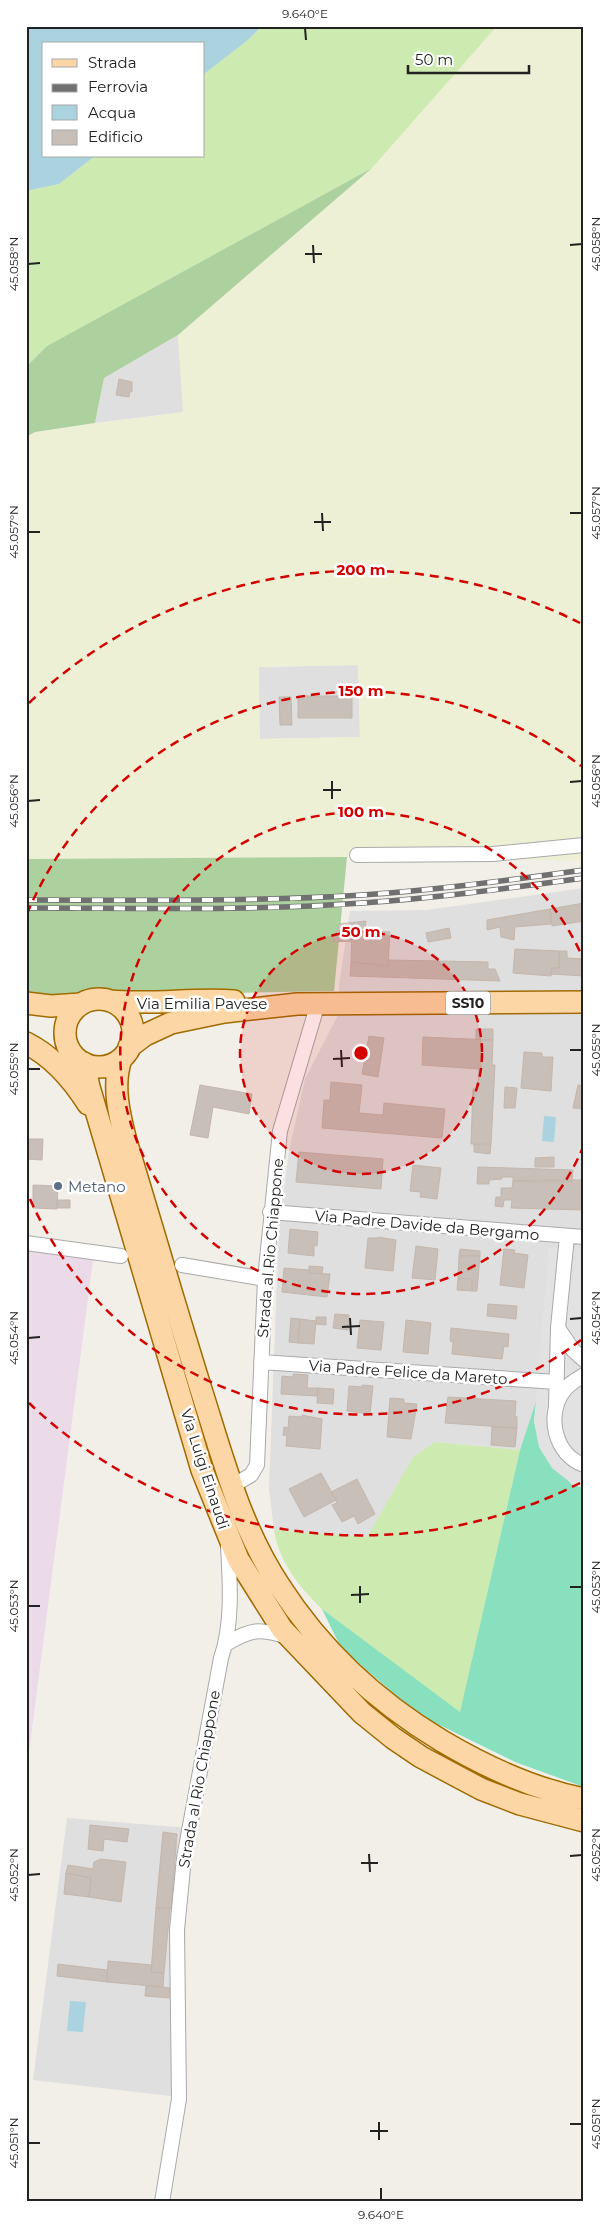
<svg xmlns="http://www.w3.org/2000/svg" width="610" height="2228" viewBox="0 0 610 2228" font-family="Montserrat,sans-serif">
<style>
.residential{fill:#e0dfdf}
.industrial{fill:#ebdbe8}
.farmland{fill:#eef0d5;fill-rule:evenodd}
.grass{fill:#cdebb0}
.forest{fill:#add19e}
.pitch{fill:#88e0be}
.parking{fill:#e2e2e2}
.water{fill:#aad3df}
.building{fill:#c7bfb8;stroke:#c4b6ab}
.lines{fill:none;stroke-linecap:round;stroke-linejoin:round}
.minor-casing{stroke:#a9a9a9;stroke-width:16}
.primary-casing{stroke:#a06b00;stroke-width:24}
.minor{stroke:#fff;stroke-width:14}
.primary{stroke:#fcd6a4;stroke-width:21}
.rail-casing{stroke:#707070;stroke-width:5.5}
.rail{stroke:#fff;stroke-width:4;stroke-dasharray:11;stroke-linecap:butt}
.ticks{fill:none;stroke:#222;stroke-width:2}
.ring{fill:none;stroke:#d40000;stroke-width:2.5;stroke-dasharray:9 6}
.service-dot{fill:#5c6f8a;stroke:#fff;stroke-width:2}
.labels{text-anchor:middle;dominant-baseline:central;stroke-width:5;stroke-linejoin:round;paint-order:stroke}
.shield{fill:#fff;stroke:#646464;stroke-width:1}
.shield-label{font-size:14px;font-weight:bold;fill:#222}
.street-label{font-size:15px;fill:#222;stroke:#fff}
.service-label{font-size:15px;fill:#4e5e75;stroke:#fff;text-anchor:start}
.centre{fill:#d40000;stroke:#fff;stroke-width:2.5}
.ring-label{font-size:15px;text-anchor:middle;font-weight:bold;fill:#d40000;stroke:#fff;stroke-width:5;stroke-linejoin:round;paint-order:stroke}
.neatline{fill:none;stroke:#222;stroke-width:2}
.ticks-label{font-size:12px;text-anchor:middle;fill:#222}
</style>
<rect width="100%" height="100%" fill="#f2efe9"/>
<!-- residential -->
<path class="residential" d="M178 335 184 412 95 423 104 378Z
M358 665 360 737 259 739V667Z
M584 888V1250L549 1248 537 1398 520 1450 435 1442 413 1457 367 1538 274 1530 269 1488 279 1225 289 1151 305 1079 339 1013V985L350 911 427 910Z
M67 1818 189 1828 175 1930 179 2097 33 2080Z"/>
<!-- industrial -->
<path class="industrial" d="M26 1243 94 1252 26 1775Z"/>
<!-- farmland -->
<path class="farmland" d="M497 26H584V861L347 857 26 859V437L35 432 183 412 178 335 372 168ZM358 665 360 737 260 739 259 667Z"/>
<!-- grass -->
<path class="grass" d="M262 26H497L372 168 47 346 26 367V191L59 184 95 156H204V74L248 40Z
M435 1442 520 1450 460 1713 322 1609C299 1587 279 1562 274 1530L367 1537 413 1457Z"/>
<!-- forest -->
<path class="forest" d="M372 168 178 335 104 378 95 423 35 432 26 437V367L47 346Z
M347 857 334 991 26 997V859Z"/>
<!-- pitch -->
<path class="pitch" d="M537 1398 534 1422 571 1484 584 1488V1787L515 1762 419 1715 341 1648 322 1609 460 1712 520 1450Z"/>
<!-- parking -->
<path class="parking" d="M549 1248 584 1250V1488L572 1484 552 1468 539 1447 534 1422Z"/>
<!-- water -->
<path class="water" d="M26 26H262L248 40 204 74V44H44V156H95L59 184 26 191Z
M544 1116 556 1117 554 1142 542 1141Z
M70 2001 86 2002 83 2032 67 2031Z"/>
<!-- building -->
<path class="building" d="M119 379 132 382V392L130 391 129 397 116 395Z
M298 696H352V718H298Z
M279 697H291L292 725H280Z
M584 903V921L552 926 550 909Z
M550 909 551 924 515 927 514 940 501 937 500 927 487 930V920Z
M366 921 365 931 352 930V941L333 942 340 924Z
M449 928 451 938 428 942 426 933Z
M352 930 390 932 388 966 351 962Z
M515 949 559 951V968H552L551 976 513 973Z
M559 951H567V958L584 959V976L551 974 552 968H559Z
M389 960 488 962V969H495L500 981 350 976 351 962 388 966Z
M476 1029H493V1040H476Z
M369 1036 384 1038 378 1077 362 1074Z
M423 1037 493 1040 492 1065H495L491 1144H471L473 1089H478L479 1069 422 1065Z
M524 1052 542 1053V1057H553L551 1091 521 1088Z
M331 1082 362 1085 359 1113 383 1115 384 1103 445 1109 442 1138 322 1128 324 1100H330Z
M200 1085 252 1094 249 1114 213 1107 208 1138 190 1135Z
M578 1085 584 1086V1109L573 1108Z
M505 1087 517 1088 515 1108H504Z
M26 1139H43L42 1160 26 1159Z
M474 1144H491L490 1154 474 1152Z
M299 1152 383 1159 381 1189 296 1182Z
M554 1157V1167H535V1158Z
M413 1165 441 1168 437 1199 420 1197 421 1192 410 1191Z
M478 1167 573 1170 572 1181H513V1177H502V1179L489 1180V1184H477Z
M543 1180H584V1210L511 1208 512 1200H504L503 1207 495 1206 496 1197H501V1188H512L513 1181 543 1182Z
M33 1185 58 1186 57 1209 33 1208Z
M57 1200H70V1208H57Z
M290 1229 318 1232 317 1246 314 1245V1256L288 1253Z
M378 1237 396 1240 393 1271 365 1268 368 1238H378Z
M416 1246 438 1249 435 1280 412 1278Z
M460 1249 480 1251V1256H459Z
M504 1249 515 1250 514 1253 528 1255 524 1288 500 1285Z
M459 1256H480L477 1291H472V1279L458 1278Z
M309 1266 323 1267 322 1274 309 1273Z
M284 1268 309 1270V1273L330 1274 327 1297 282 1292Z
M458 1278 472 1279V1291L457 1290Z
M488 1304 517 1306 516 1319 487 1316Z
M335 1314 349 1315 348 1330 333 1328Z
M316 1317H326V1325L316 1324Z
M291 1318 300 1319 298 1343 289 1342Z
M300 1319 316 1321 314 1344 298 1343Z
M360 1320 384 1322 381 1350 357 1348Z
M406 1320 431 1323 428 1354 403 1352Z
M451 1328 509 1334 508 1347 504 1346 502 1359 452 1354 453 1342 450 1341Z
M293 1374 308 1375 307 1388H318L317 1396 281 1394 282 1376 293 1377Z
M362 1385 373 1386 370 1414 347 1411 349 1386 362 1387Z
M318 1388 334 1389 333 1404 317 1403Z
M448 1397 516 1401 515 1416 517 1417V1428L445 1423Z
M390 1398 404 1399V1403L417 1404 411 1439 387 1437Z
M302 1415 322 1419 320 1449 286 1446 287 1436 283 1435 284 1427 288 1428 289 1416 302 1417Z
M492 1427 517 1428 515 1447 491 1445Z
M321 1473 336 1500 304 1517 289 1489Z
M357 1479 375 1514 358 1524 354 1516 342 1522 332 1505 337 1503 331 1492Z
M90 1825 129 1829 127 1842 104 1839 103 1851 88 1849Z
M163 1832 177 1834 171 1908H156Z
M101 1859 126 1862 121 1902 89 1897 91 1878 66 1873 68 1865 93 1869 94 1862Z
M66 1873 91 1878 89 1897 64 1894Z
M156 1908H170L164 1973 151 1972Z
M108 1961 152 1965 151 1972 164 1973 163 1987 107 1982Z
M58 1964 107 1970V1982L57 1976Z
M146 1986 171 1988V1998L145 1996Z"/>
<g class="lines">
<!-- minor casing -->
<g class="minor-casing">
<path id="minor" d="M357 855 493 854 584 845
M270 1212 584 1237
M26 1243 121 1256
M182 1265 265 1279
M558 1328 573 1350 584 1360
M261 1362 556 1382
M584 1375C576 1380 568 1384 563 1392 546 1416 555 1455 584 1465
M556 1406 558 1328 567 1236
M232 1486 251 1475 257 1465 265 1279 280 1131 318 1003
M226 1644C251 1629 259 1628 288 1637
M162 2202 179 2099 177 1930 184 1858 221 1658C233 1624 230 1582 228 1546"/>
</g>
<!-- primary casing -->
<g class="primary-casing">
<path id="primary" d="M65 1033a34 34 0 1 1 68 0a34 34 0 1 1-68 0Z
M110 1001C152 1005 193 998 234 1001
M26 1003 51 1006 81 1004
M26 1043C52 1056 73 1080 88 1104
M129 1047 145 1035 171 1023 224 1012 297 1004 584 1002
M121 1059C112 1085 119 1114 126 1141 152 1227 177 1313 204 1399 224 1463 242 1529 279 1585 320 1649 377 1702 442 1741 486 1767 533 1789 584 1799
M84 1063 89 1087 202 1470 238 1559 282 1629 362 1713 393 1738 421 1757 481 1789 520 1804 584 1821"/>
</g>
<!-- minor -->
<use href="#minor" class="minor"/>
<!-- primary -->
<use href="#primary" class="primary"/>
<!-- rail casing -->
<g class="rail-casing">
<path id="rail" d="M26 900C138 900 251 902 362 895 437 890 510 880 584 870
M26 908C138 908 251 911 362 903 437 898 510 888 584 878"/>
</g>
<!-- rail -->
<use href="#rail" class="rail"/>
</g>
<!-- ticks -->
<path class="ticks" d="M305 28 306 40M313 245 314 263M570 245 582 244M305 254H322M28 264 40 263M322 513 323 531M570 513H582M314 522H331M28 532H40M332 781V799M570 782 582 781M323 790H341M28 801 40 800M341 1050 342 1067M570 1050H582M333 1059 350 1058M28 1069H40M350 1318 351 1335M570 1319 582 1318M342 1327 360 1326M28 1338 40 1337M360 1586V1603M570 1587H582M351 1595 369 1594M28 1606H40M369 1854 370 1872M570 1856 582 1855M361 1863H378M28 1875 40 1874M379 2122V2140M570 2124H582M370 2131H388M28 2143H40M381 2188V2200"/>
<!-- distance rings -->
<circle cx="361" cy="1053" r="121" fill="#d40000" fill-opacity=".12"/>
<g class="ring">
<circle cx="361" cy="1053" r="121"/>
<path d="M584 1145A241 241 0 1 1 584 961"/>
<path d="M581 1340A362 362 0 0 1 27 1192M27 914A362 362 0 0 1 581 766"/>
<path d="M580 1483A483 483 0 0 1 29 1403M29 703A483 483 0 0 1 580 623"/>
</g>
<!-- markers -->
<circle class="service-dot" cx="58" cy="1186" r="5"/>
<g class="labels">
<!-- shield labels -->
<rect class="shield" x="445.5" y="991.5" width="45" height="23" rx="4"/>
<g class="shield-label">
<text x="468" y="1003">SS10</text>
</g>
<!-- street labels -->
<g class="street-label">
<text x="202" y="1003">Via Emilia Pavese</text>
<text transform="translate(427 1225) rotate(5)">Via Padre Davide da Bergamo</text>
<text transform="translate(270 1248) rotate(-85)">Strada al Rio Chiappone</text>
<text transform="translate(408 1372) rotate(4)">Via Padre Felice da Mareto</text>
<text transform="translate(205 1469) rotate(72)">Via Luigi Einaudi</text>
<text transform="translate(199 1779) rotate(-80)">Strada al Rio Chiappone</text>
</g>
<!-- service labels -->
<g class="service-label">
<text x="68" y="1186">Metano</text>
</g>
</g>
<circle cx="361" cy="1053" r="8" class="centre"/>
<g class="ring-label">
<text x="361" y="575">200 m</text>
<text x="361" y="696">150 m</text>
<text x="361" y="817">100 m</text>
<text x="361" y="937">50 m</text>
</g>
<!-- border -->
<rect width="610" height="2228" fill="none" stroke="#ffffff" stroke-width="55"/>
<!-- legend -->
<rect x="42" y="42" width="162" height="115" fill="#ffffff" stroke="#a7a7a7"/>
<rect x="52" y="59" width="25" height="8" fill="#fcd6a4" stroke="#a7a7a7"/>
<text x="88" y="68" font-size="15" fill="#222222">Strada</text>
<rect x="52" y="84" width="25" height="8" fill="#707070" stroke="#a7a7a7"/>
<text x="88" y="92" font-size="15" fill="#222222">Ferrovia</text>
<rect x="52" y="105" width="25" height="15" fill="#aad3df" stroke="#a7a7a7"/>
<text x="88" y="118" font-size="15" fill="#222222">Acqua</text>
<rect x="52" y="130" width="25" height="15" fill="#c7bfb8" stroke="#a7a7a7"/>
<text x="88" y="142" font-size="15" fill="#222222">Edificio</text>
<!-- scale -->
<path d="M408 65v8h121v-8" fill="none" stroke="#222222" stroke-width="2.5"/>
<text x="415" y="65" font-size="15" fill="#222222" stroke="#ffffff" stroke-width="4" paint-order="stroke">50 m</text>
<rect x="28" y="28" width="554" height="2172" class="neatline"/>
<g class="ticks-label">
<text x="305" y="18">9.640°E</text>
<text transform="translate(596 244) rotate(-90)" y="4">45.058°N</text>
<text transform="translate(14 264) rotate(-90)" y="4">45.058°N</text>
<text transform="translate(596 513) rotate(-90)" y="4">45.057°N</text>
<text transform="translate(14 532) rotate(-90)" y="4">45.057°N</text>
<text transform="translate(596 781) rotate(-90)" y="4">45.056°N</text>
<text transform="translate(14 801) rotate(-90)" y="4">45.056°N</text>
<text transform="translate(596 1050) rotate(-90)" y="4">45.055°N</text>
<text transform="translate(14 1069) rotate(-90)" y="4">45.055°N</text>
<text transform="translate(596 1318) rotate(-90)" y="4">45.054°N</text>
<text transform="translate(14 1338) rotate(-90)" y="4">45.054°N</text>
<text transform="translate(596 1587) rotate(-90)" y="4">45.053°N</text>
<text transform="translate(14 1606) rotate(-90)" y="4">45.053°N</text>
<text transform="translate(596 1855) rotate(-90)" y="4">45.052°N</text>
<text transform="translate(14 1875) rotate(-90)" y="4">45.052°N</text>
<text transform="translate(596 2124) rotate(-90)" y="4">45.051°N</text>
<text transform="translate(14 2143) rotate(-90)" y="4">45.051°N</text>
<text x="381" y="2219">9.640°E</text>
</g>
</svg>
